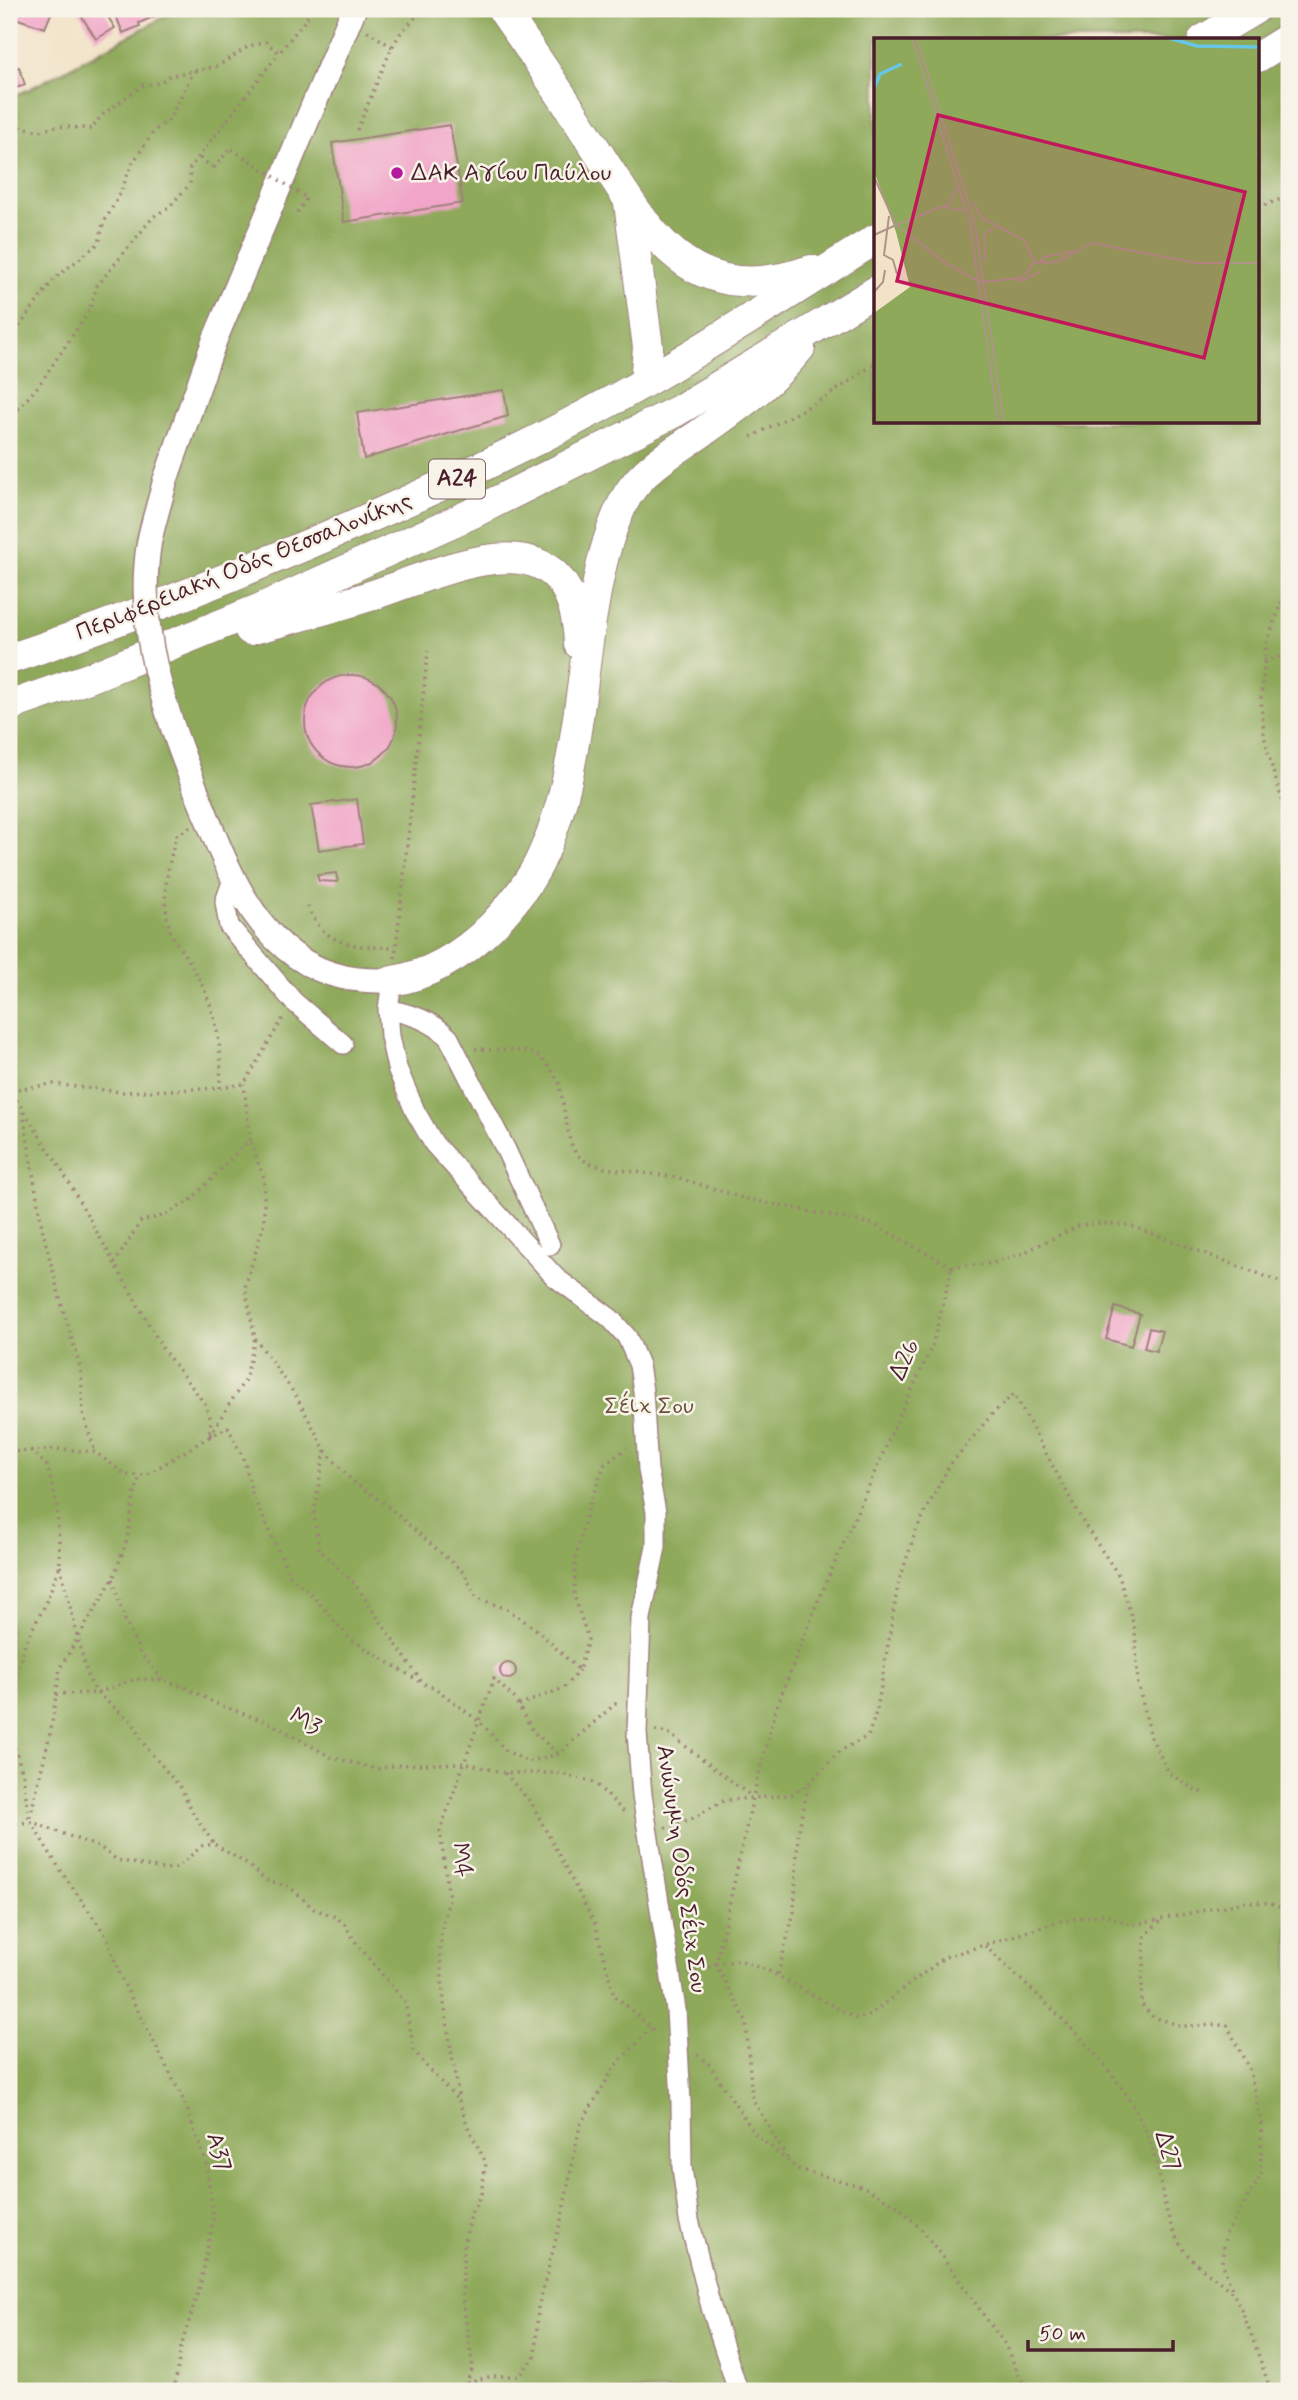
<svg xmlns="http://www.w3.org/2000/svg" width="1298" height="2400" viewBox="0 0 1298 2400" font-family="Mynerve,sans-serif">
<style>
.forest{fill:#8ea95a;stroke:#6c6442;stroke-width:2;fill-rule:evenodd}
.building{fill:#f1a5c8}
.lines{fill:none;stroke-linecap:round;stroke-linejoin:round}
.minor-casing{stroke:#9e817a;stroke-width:22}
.major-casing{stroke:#9e817a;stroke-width:27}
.highway-casing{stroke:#9e817a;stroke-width:32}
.path{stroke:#9e817a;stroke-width:3.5;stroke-dasharray:2 5;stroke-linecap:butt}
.minor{stroke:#fff;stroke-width:19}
.major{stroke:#fff;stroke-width:24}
.highway{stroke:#fff;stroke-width:30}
.major-bridge-casing{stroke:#9e817a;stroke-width:27;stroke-linecap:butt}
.path-bridge{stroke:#9e817a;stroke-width:3.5;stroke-dasharray:2 5;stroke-linecap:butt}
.major-bridge{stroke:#fff;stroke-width:24}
.poi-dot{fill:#b5179e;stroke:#f7f3e8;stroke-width:2.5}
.labels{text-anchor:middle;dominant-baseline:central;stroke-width:5;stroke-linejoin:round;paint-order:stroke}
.shield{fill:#f7f3e8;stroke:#7e5f64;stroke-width:2}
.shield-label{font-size:23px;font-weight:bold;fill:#4a1f2b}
.poi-label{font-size:24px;fill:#4a1f2b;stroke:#f7f3e8;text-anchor:start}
.street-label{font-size:24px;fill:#4a1f2b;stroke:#f7f3e8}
.park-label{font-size:24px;fill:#6a503c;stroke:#f7f3e8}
.inset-river{fill:none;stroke:#67c5e6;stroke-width:3.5}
.inset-road{fill:none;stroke:#af9589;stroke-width:2}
.view{fill:#c2185b;fill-opacity:0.15;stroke:#c2185b;stroke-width:3.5}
.inset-edge{fill:none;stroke:#4a1f2b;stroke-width:3.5}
</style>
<rect width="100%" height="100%" fill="#f7f3e8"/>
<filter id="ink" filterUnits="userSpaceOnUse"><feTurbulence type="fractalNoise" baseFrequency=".0143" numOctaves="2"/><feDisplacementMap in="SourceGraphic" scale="14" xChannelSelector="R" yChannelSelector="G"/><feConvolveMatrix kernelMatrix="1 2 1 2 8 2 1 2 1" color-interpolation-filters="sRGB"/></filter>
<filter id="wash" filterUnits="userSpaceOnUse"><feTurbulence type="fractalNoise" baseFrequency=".00686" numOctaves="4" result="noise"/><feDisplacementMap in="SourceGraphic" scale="28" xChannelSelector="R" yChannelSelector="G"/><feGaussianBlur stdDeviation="1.57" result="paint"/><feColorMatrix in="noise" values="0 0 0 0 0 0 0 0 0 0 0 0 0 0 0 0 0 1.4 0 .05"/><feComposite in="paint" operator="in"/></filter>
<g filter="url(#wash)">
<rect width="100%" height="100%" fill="#f2e3c8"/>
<!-- forest -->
<path class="forest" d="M179 9H1289V2391H9V97L28 90ZM876 40H1258V422H876Z"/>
<g id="blocks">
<!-- building -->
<path class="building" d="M9 9H53L45 28 12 17 9 26Z
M77 9H103L115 28 96 39Z
M113 9H157L160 14 139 23 140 26 123 33Z
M19 67 25 85 9 90V71Z
M450 125 463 203 344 222 332 143Z
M504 390 508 416 364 459 357 413Z
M305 721a46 46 0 1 1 92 0a46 46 0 1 1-92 0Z
M357 799 363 844 319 850 311 805Z
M336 873 338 882 319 881 317 875Z
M1115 1307 1140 1314 1131 1346 1106 1339Z
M1149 1328 1162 1331 1156 1351 1144 1348Z
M500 1671a8 8 0 1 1 16 0a8 8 0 1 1-16 0Z"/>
</g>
</g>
<g filter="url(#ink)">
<use href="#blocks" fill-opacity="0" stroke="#9e817a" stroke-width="2"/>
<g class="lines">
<!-- minor casing -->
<g class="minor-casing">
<path id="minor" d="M233 879 225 902 229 926 293 1001 343 1044
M392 981 388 1009 390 1036 397 1068 415 1111 434 1144 555 1277 610 1318 627 1337 639 1365 643 1391 648 1470 656 1512V1547L641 1618 637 1733 642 1795 676 2010 681 2102 682 2167 689 2220 711 2307 738 2391
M388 1009C412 1015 432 1020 449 1038L505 1148 550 1245"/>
</g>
<!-- major casing -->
<g class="major-casing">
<path id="major" d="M165 481 215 339 354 9
M197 793C226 865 257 958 343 977 358 981 376 980 392 981"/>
</g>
<!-- highway casing -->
<g class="highway-casing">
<path id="highway" d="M502 9C533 53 563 97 592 143 649 232 688 312 811 270
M1203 40 1255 9
M1258 57 1289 38
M629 203 648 347 645 382
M250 630C291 619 333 608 373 595 450 569 573 507 579 644
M9 659C126 620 240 574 353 525 453 481 553 435 647 381 725 336 800 286 876 239
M9 706 89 678 259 609 473 513 677 411 876 291
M392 981C431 975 464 954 492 926 509 908 528 885 539 863 575 788 579 701 591 621 598 578 606 532 628 494 645 467 675 451 701 433 738 407 772 383 800 348"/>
</g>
<!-- path -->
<path class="path" d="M367 31 392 47
M357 130 392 47 400 34 423 9
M9 136 21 127 40 131 58 126 92 129 101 116 143 85 159 83 169 76 218 66 249 46 266 42 279 53 314 9
M200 158 214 168
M1258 208 1289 196
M9 336 19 327 54 279 99 243 103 224 120 194 132 164 154 131 169 120 194 71
M9 420 39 385 89 311 97 286 153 217 169 207 190 184V168L279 53
M751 437 828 396 876 363
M1289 582 1266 644 1261 698 1264 736 1273 771 1289 821
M1264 661 1289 654
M190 827 177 835C168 863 161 896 169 926 172 940 186 955 193 968 214 1003 225 1048 219 1088
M308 906C325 949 356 946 396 948
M395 958 428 651
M475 1049 524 1051 537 1055 550 1067 559 1083 570 1141 576 1154 587 1162 604 1168 676 1177 743 1198 873 1224 952 1267
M9 1088 64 1174 164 1351 205 1404 211 1420 209 1437 146 1475H126L95 1452 62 1449 9 1452
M11 1090 53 1084 122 1092 219 1088 244 1084 283 1018
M23 1112 42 1228 60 1299 81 1370 83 1413 95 1452
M114 1264 141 1221 163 1216 191 1200 250 1139 244 1084
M952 1267 993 1263 1021 1254 1078 1226 1094 1223 1129 1225 1289 1285
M255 1338 296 1396 325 1450 351 1480 384 1503 464 1573 477 1598 507 1609 537 1630 579 1670 588 1639 574 1595 576 1556 588 1509 604 1465 627 1448
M210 1435 246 1378 255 1338 245 1287 264 1224V1179L250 1139
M209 1437 228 1427 244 1460 253 1496 290 1575 314 1597 349 1638 422 1683 435 1688 481 1723 505 1750 528 1762 558 1754 615 1704 619 1705
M31 1450 47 1466 57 1504 60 1566 44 1607 25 1643 13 1689 12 1738 23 1775 29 1819 59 1868 107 1937 120 1976 184 2101 207 2166 213 2219 201 2282 181 2347 174 2391
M325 1450 314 1512 319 1549 355 1584 421 1681
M60 1566 88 1678 97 1693 133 1723 145 1746 181 1788 194 1815 214 1844
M113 1579 124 1618 140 1653 162 1679
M56 1694 97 1693 135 1679 163 1680 185 1687 217 1704 272 1724 331 1757 377 1769 397 1765 466 1763 504 1773H557L594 1782 625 1813
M519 1705 564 1688 579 1670
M655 1731 668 1733 751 1796
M505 1773 532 1804 595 1924 614 1995 657 2033
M30 1817 51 1730 60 1668 113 1579 127 1540 134 1497 140 1475
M9 1824 32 1822 101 1848 117 1860 162 1869 176 1868 202 1846 214 1844 248 1865 265 1880 290 1887 314 1909 336 1917 345 1925 357 1944 405 2002 414 2050 425 2065 457 2099
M665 1828 693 1818 725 1800 791 1795 808 1784 840 1751 868 1736 877 1710 898 1585 916 1530 949 1466 993 1413 1014 1394 1084 1524 1119 1576 1135 1629 1138 1684 1151 1737 1169 1773 1198 1792H1204
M1160 1921 1145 1936 1141 2004 1153 2017 1182 2026 1227 2025 1250 2071 1261 2121V2176L1225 2235 1222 2262 1233 2292
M985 1946C1041 2000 1122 2065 1149 2139 1162 2174 1161 2213 1181 2246 1194 2266 1216 2276 1232 2293 1242 2302 1264 2373 1271 2391
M689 1974 716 1964 753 1797 776 1709 815 1608 901 1412 932 1347 952 1267
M778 1974 794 1912 798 1835 808 1786
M697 2055 708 2063 756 2135 798 2169 864 2187 899 2207 924 2232 1004 2343 1027 2391
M787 2158 752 2098 746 2021 716 1964 739 1960 769 1971 857 2019 868 2016 945 1957 1062 1921 1103 1914 1132 1925 1245 1902 1270 1903 1289 1912
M467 2383 492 2376H518L535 2358 538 2308 562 2216 580 2125 616 2065 651 2028
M463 2391 473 2367 462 2297 464 2243 472 2212 481 2194 486 2163 468 2127 459 2101 444 2003 440 1956 442 1928 449 1899 440 1831 494 1679 514 1698 533 1731 558 1754"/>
<!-- minor -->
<use href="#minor" class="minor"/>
<!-- major -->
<use href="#major" class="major"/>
<!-- highway -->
<use href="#highway" class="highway"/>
<!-- major-bridge casing -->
<g class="major-bridge-casing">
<path id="major-bridge" d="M165 481C160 502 153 522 149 543 135 632 166 712 197 793"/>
</g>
<!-- path-bridge -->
<path class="path-bridge" d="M214 168 230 148 307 198 296 214"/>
<!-- major-bridge -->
<use href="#major-bridge" class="major-bridge"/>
</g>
</g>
<!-- markers -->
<circle class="poi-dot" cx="397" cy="173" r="7"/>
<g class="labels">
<!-- shield labels -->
<rect class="shield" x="429" y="459.5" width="56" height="39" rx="5"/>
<g class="shield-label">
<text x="457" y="479">Α24</text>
</g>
<!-- poi labels -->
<g class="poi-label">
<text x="411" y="173">ΔΑΚ Αγίου Παύλου</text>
</g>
<!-- street labels -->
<g class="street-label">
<text transform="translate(244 567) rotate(-22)">Περιφερειακή Οδός Θεσσαλονίκης</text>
<text transform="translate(905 1360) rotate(-66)">Δ26</text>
<text transform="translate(305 1722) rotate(29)">M3</text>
<text transform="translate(461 1860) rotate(83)">M4</text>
<text transform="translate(681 1869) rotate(82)">Ανώνυμη Οδός Σέιχ Σου</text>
<text transform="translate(1167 2151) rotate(74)">Δ27</text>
<text transform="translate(218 2152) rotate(75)">Α37</text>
</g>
<!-- park labels -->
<g class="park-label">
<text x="649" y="1406">Σέιχ Σου</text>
</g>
</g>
<!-- overview -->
<g transform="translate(874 38)">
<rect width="385" height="385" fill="#f2e3c8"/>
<path d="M0 0H385V385H0V275L36 249 22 194 0 133Z" fill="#8ea95a"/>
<path class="inset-river" d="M295 0 323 8 385 9M0 50 6 36 28 26"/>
<path class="inset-road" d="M38 0 96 186 124 385M43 0 101 186 130 385M1 141 22 187M99 164 108 180 150 202 161 224M70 169 92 173M15 178 10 217 19 222 23 236M22 187 75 166 83 149M0 197 22 187 73 226 106 244 148 240 161 224M111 223 110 196 121 189M161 225 183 224 218 205 322 225H385M164 226 170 219 199 213M142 241 148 243 167 233M0 254 9 244 11 232"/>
<path class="view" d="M64 77 371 154 330 320 23 243Z"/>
<rect width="385" height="385" class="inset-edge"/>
</g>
<!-- margin -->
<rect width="1298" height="2400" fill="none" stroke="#f7f3e8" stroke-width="35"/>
<!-- scale -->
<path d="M1028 2340v10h145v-10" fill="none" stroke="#4a1f2b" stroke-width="3.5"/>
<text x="1039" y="2340" font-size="21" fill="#4a1f2b" stroke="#f7f3e8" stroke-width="5" paint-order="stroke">50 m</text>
</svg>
